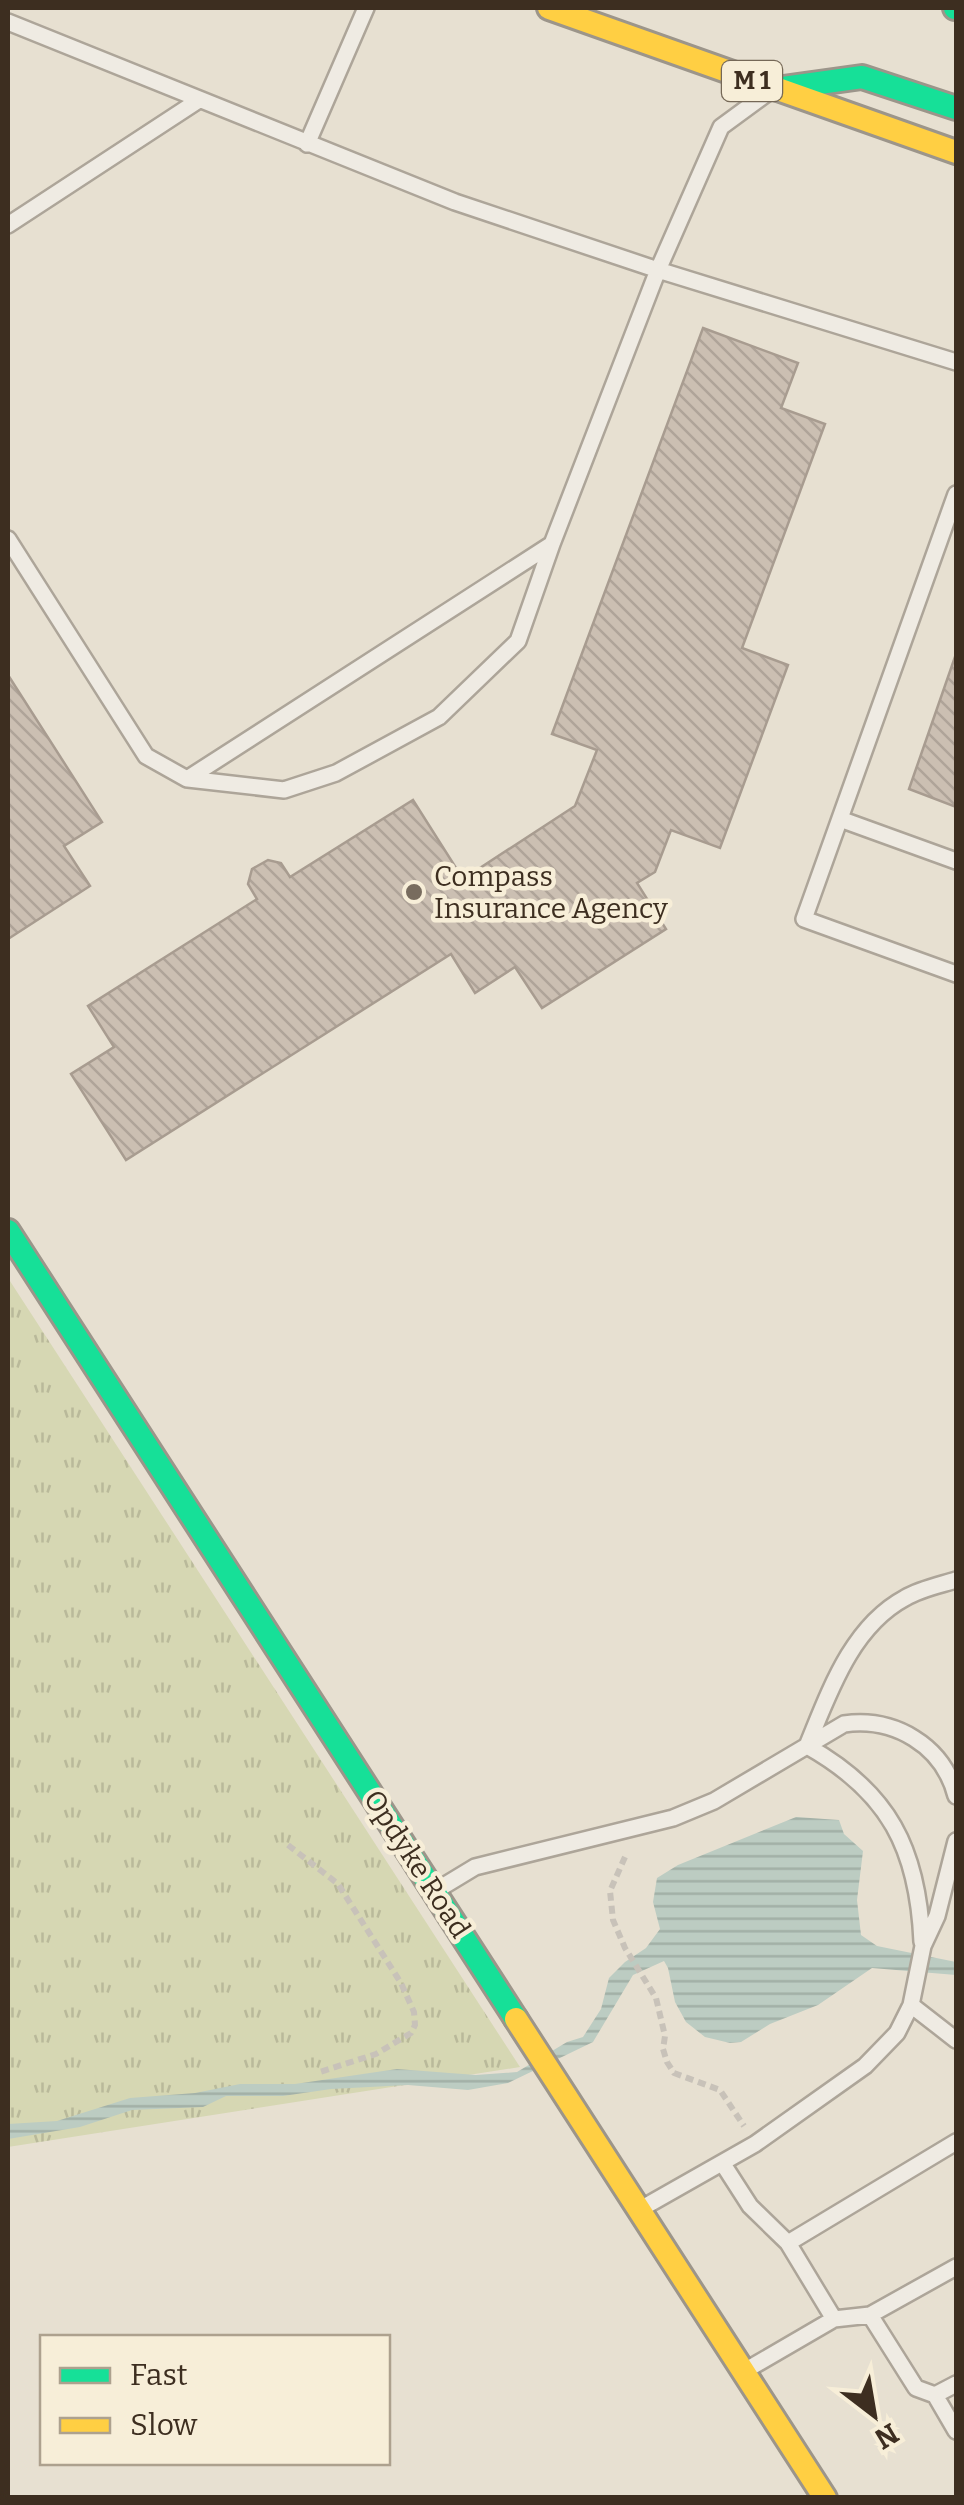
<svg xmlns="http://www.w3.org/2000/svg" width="964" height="2505" viewBox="0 0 964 2505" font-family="Bitter,serif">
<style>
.grass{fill:url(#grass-tufts)}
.water{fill:url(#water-rules)}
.building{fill:url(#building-back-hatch);stroke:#a89c90;stroke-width:2.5}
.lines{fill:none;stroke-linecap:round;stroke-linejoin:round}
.lane-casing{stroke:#ada599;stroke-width:20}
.fast-casing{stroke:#9c958a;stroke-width:28}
.slow-casing{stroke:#9c958a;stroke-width:28}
.path{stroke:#c8c2b9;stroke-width:6;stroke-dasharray:8 5;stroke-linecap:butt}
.lane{stroke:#efebe3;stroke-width:15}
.fast{stroke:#16e098;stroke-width:22}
.slow{stroke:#ffcf43;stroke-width:22}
.poi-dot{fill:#786c5e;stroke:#f7eed8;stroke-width:4}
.labels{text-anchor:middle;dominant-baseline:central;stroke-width:9;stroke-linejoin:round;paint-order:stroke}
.shield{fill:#f7eed8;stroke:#756857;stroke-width:2.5}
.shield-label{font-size:25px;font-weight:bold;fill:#3d2e20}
.poi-label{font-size:28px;fill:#3d2e20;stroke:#f7eed8;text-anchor:start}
.street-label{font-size:28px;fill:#3d2e20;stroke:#f7eed8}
</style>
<defs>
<pattern id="grass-tufts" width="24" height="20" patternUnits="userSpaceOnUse" patternTransform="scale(2.5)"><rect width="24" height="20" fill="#d6d7b3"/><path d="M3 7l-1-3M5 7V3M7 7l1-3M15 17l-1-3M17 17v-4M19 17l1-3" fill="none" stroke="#b9b99a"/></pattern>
<pattern id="water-rules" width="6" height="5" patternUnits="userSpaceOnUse" patternTransform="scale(2.5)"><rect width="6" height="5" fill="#bcccc2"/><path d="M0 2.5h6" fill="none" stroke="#a2b0a6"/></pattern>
<pattern id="building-back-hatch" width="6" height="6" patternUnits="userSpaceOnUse" patternTransform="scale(2.5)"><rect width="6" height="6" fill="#cbbfb2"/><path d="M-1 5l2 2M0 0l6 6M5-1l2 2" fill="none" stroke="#afa499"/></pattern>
</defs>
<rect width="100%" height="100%" fill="#e7e0d1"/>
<!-- grass -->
<path class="grass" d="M8 1278 520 2067 8 2147Z"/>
<!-- water -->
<path class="water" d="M796 1817 839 1820 844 1834 863 1851 857 1900 861 1935 877 1946 956 1962V1975L872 1968 818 2005 770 2024 741 2042 730 2043 705 2037 686 2022 675 2002 668 1968 664 1961 633 1975 593 2042 508 2083 468 2090 408 2085 331 2089 283 2096H226L203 2107 132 2110 80 2127 8 2139V2124L57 2121 130 2098 195 2093 240 2084H295L397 2069 476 2075 517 2072 567 2042 583 2037 601 2009 609 1978 625 1962 646 1948 660 1929 653 1902 657 1878 678 1865Z"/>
<!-- building -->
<path class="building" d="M703 328 798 363 781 408 825 424 742 648 788 665 720 848 671 830 655 872 637 883 666 929 542 1008 515 967 475 993 451 954 126 1160 71 1074 114 1047 88 1006 257 899 248 884 252 869 268 860 281 863 290 877 413 800 463 879 575 806 597 750 552 734Z
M956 654V807L909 789Z
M8 675 102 822 64 846 90 886 8 939Z"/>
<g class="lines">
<!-- lane casing -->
<g class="lane-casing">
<path id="lane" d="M8 22 455 202 658 270 956 362
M307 144 366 8
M8 225 199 100
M956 494 804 919 956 974
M8 539 146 756 187 779 552 544 658 270 721 127 766 94
M188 779 284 790 336 773 439 717 518 641 552 544
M840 819 956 861
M807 1746C889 1792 918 1849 922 1942
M807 1746C829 1693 851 1627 905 1598 920 1589 940 1585 956 1580
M437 1890 475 1867 673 1818 714 1801 844 1724C894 1717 943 1745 956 1796
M911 2005 956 2040
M723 2164 750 2206 788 2243 834 2319
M644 2207 755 2144 865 2066 897 2033 911 2005 923 1946 937 1916 956 1841
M788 2243 956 2142
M870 2315 916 2388 935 2395 956 2431
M748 2369 834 2319 870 2315 956 2267
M935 2395 956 2384"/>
</g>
<!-- fast casing -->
<g class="fast-casing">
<path id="fast" d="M955 8H956
M783 88 862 77 956 108
M8 1231 516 2019"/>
</g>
<!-- slow casing -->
<g class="slow-casing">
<path id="slow" d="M549 8 956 152
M516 2019 825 2498"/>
</g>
<!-- path -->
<path class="path" d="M288 1845 338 1884 401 1983 414 2012 415 2025 411 2033 376 2054 320 2072
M625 1857 610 1891 613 1920 625 1948 656 1998 665 2036 663 2049 667 2062 674 2073 720 2090 744 2126"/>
<!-- lane -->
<use href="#lane" class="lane"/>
<!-- fast -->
<use href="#fast" class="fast"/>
<!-- slow -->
<use href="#slow" class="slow"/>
</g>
<!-- markers -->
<circle class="poi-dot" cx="414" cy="892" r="10"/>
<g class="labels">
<!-- shield labels -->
<rect class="shield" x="722" y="61" width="60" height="40" rx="8"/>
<g class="shield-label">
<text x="752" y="81">M 1</text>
</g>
<!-- poi labels -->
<g class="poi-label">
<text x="434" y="876">Compass<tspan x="434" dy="32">Insurance Agency</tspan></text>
</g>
<!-- street labels -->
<g class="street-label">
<text transform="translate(417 1864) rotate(57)">Opdyke Road</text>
</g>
</g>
<!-- border -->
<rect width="964" height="2505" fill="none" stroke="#3d2e20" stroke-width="20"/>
<!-- legend -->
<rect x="40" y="2335" width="350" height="130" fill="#f7eed8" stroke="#ada18e" stroke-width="2.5"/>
<rect x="60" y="2368" width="50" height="15" fill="#16e098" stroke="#ada18e" stroke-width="2.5"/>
<text x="130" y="2385" font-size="30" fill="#3d2e20">Fast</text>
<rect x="60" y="2418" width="50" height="15" fill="#ffcf43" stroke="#ada18e" stroke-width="2.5"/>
<text x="130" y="2435" font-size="30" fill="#3d2e20">Slow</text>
<!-- north arrow -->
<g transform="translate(874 2415) rotate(149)" stroke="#f7eed8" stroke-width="8" paint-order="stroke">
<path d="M0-8L18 38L0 25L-18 38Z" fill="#3d2e20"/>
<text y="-15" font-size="28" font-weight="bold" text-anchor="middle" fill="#3d2e20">N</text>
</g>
</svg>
